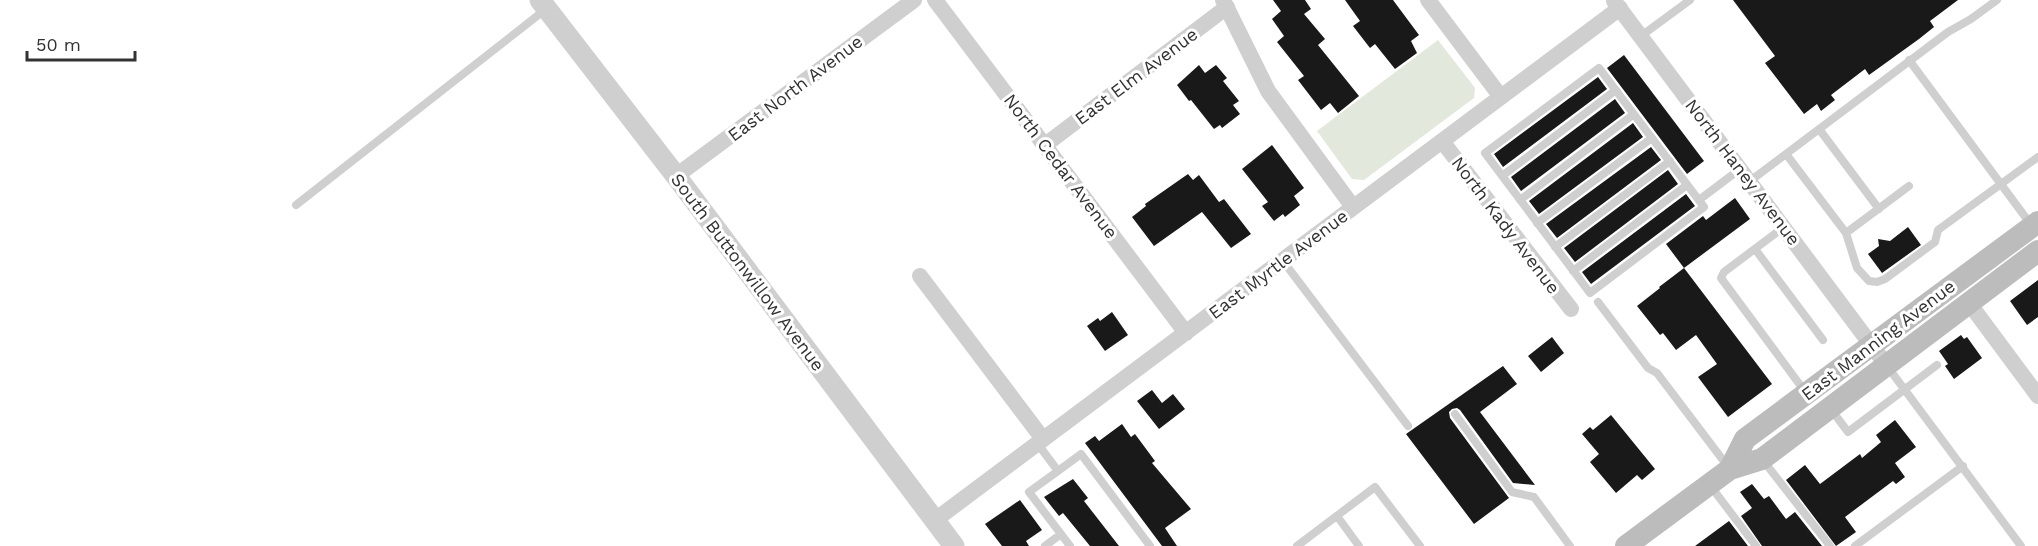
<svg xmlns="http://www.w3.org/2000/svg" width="2038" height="546" viewBox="0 0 2038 546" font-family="'Work Sans',sans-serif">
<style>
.green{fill:#e3e8dd}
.building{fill:#191919}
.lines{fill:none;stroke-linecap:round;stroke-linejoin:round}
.service{stroke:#cfcfcf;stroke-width:8}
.minor{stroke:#cfcfcf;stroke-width:16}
.tertiary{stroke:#cfcfcf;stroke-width:21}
.secondary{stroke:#bcbcbc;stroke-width:22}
.labels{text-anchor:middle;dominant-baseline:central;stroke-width:6;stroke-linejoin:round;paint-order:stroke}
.street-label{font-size:18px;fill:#323232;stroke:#fff}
</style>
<rect width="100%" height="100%" fill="#fff"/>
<!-- green -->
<path class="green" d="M1438 40 1475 88 1474 98 1364 180 1352 179 1317 131Z"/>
<!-- building -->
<path class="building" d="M1273 0H1305L1311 9 1304 14 1325 39 1318 45 1359 96 1338 113 1330 103 1321 110 1298 80 1304 76 1277 42 1284 36 1272 19 1281 11Z
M1345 0H1393L1419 35 1411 41 1417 53 1395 69 1375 44 1370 48 1353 26 1360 21Z
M1733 0H1958L1930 21 1934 27 1919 39 1869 75 1865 69 1831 95 1835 100 1821 111 1817 104 1804 114 1765 63 1775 56Z
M1624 55 1704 161 1687 174 1607 68Z
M1199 65 1205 73 1216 65 1227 78 1223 81 1239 101 1233 105 1240 114 1222 128 1220 125 1214 129 1191 100 1189 101 1177 85Z
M1598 77 1607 89 1503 167 1494 154Z
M1615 99 1625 113 1521 191 1511 177Z
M1633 123 1643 137 1539 214 1529 201Z
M1272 145 1304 188 1294 196 1300 205 1285 217 1283 214 1274 221 1262 206 1268 202 1242 169Z
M1651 147 1661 160 1557 238 1546 224Z
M1668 170 1678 184 1575 262 1564 248Z
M1188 174 1193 180 1199 175 1219 202 1224 199 1251 234 1231 248 1202 212 1154 246 1132 217 1146 206 1145 204Z
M1686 194 1695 206 1591 284 1582 272Z
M1735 198 1750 219 1684 268 1666 244 1703 216 1706 220Z
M1908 227 1921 245 1882 273 1868 254 1879 246 1878 239 1890 241Z
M1684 268 1772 384 1728 417 1698 377 1717 364 1696 335 1676 350 1663 333 1660 335 1637 306 1660 288 1659 287Z
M2038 280V317L2027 325 2010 301Z
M1112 312 1128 335 1105 351 1087 326 1098 318 1100 321Z
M1961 335 1964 339 1967 337 1982 358 1954 379 1945 366 1948 364 1939 351Z
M1552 337 1564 353 1541 372 1528 356Z
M1503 366 1517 384 1480 412 1535 485 1513 483 1460 410 1457 408 1452 409 1449 412 1450 418 1509 498 1474 524 1406 434Z
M1152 390 1162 403 1173 394 1185 409 1159 429 1137 401Z
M1611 415 1655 469 1642 480 1637 475 1616 493 1590 462 1599 454 1582 434 1590 427 1593 430Z
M1895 420 1916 447 1895 463 1905 477 1896 484 1893 481 1845 517 1856 532 1836 546 1786 480 1805 465 1820 484 1860 454 1862 458 1881 442 1876 435Z
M1122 424 1131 437 1135 434 1155 461 1152 463 1191 509 1165 528 1177 546H1162L1085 443 1095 436 1099 441Z
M1073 479 1088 498 1084 501 1119 546H1090L1063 513 1059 516 1044 497Z
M1752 484 1764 499 1769 496 1786 519 1795 512 1822 546H1762L1741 516 1752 508 1740 492Z
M1020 500 1042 530 1026 541 1029 546H1002L985 524Z
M1729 521 1748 546H1695Z"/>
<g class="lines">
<!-- service -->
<path class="service" d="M1641 36 1690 0
M1909 60 2032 226
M1599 68 1704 207 1590 293 1485 153Z
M1819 129 1879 209
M1786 154 1846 233 1909 186
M1502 176 1616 90
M1750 181 1948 32 1971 19 1997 0
M1520 200 1634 114
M1699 200 1740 169
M296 205 546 9
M1537 223 1652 138
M1784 227 1724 272 1721 278 1806 393
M1846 233 1857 268 1869 281 1877 282 1885 279 1935 242 1938 230 2038 157
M1555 247 1670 161
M1755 249 1823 340
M1283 261 1408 426
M1573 271 1687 185
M1598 302 1648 368 1657 373 1729 468
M1887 366 2021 546
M1830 408 1848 432 1937 365
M1455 414 1512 492 1534 497 1570 546
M1037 443 1058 471 1081 454 1150 546
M1762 459 1830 546
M1058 471 1029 492 1070 546
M1709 484 1756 546
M1337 516 1359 546
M1045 546 1061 534
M1297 546 1375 487 1420 546
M1855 546 1963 466"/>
<!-- minor -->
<path class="minor" d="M935 0 1186 333
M1223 0 1268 91 1353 207
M1428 0 1501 97
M1614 1 1887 366
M1442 141 1571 309
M1045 145 1227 7
M676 176 914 0
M920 276 1043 439
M1969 303 2038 396
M935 520 1620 8"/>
<!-- tertiary -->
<path class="tertiary" d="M540 0 676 176 954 546"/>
<!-- secondary -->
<path class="secondary" d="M1730 469 1745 439 2038 222
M1626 546 1730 469 1762 459 2038 251"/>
</g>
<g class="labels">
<!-- street labels -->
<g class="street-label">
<text transform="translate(1136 76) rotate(-37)">East Elm Avenue</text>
<text transform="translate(795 88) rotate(-37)">East North Avenue</text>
<text transform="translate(1061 166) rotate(53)">North Cedar Avenue</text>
<text transform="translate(1743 172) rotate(53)">North Haney Avenue</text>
<text transform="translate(1506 225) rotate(53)">North Kady Avenue</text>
<text transform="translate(1278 264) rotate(-37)">East Myrtle Avenue</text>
<text transform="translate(748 272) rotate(53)">South Buttonwillow Avenue</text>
<text transform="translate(1878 340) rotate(-37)">East Manning Avenue</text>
</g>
</g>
<!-- scale -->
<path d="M27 51v9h108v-9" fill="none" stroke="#323232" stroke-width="3"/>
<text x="36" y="51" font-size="18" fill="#323232" stroke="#ffffff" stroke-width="4.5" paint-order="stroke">50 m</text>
</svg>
